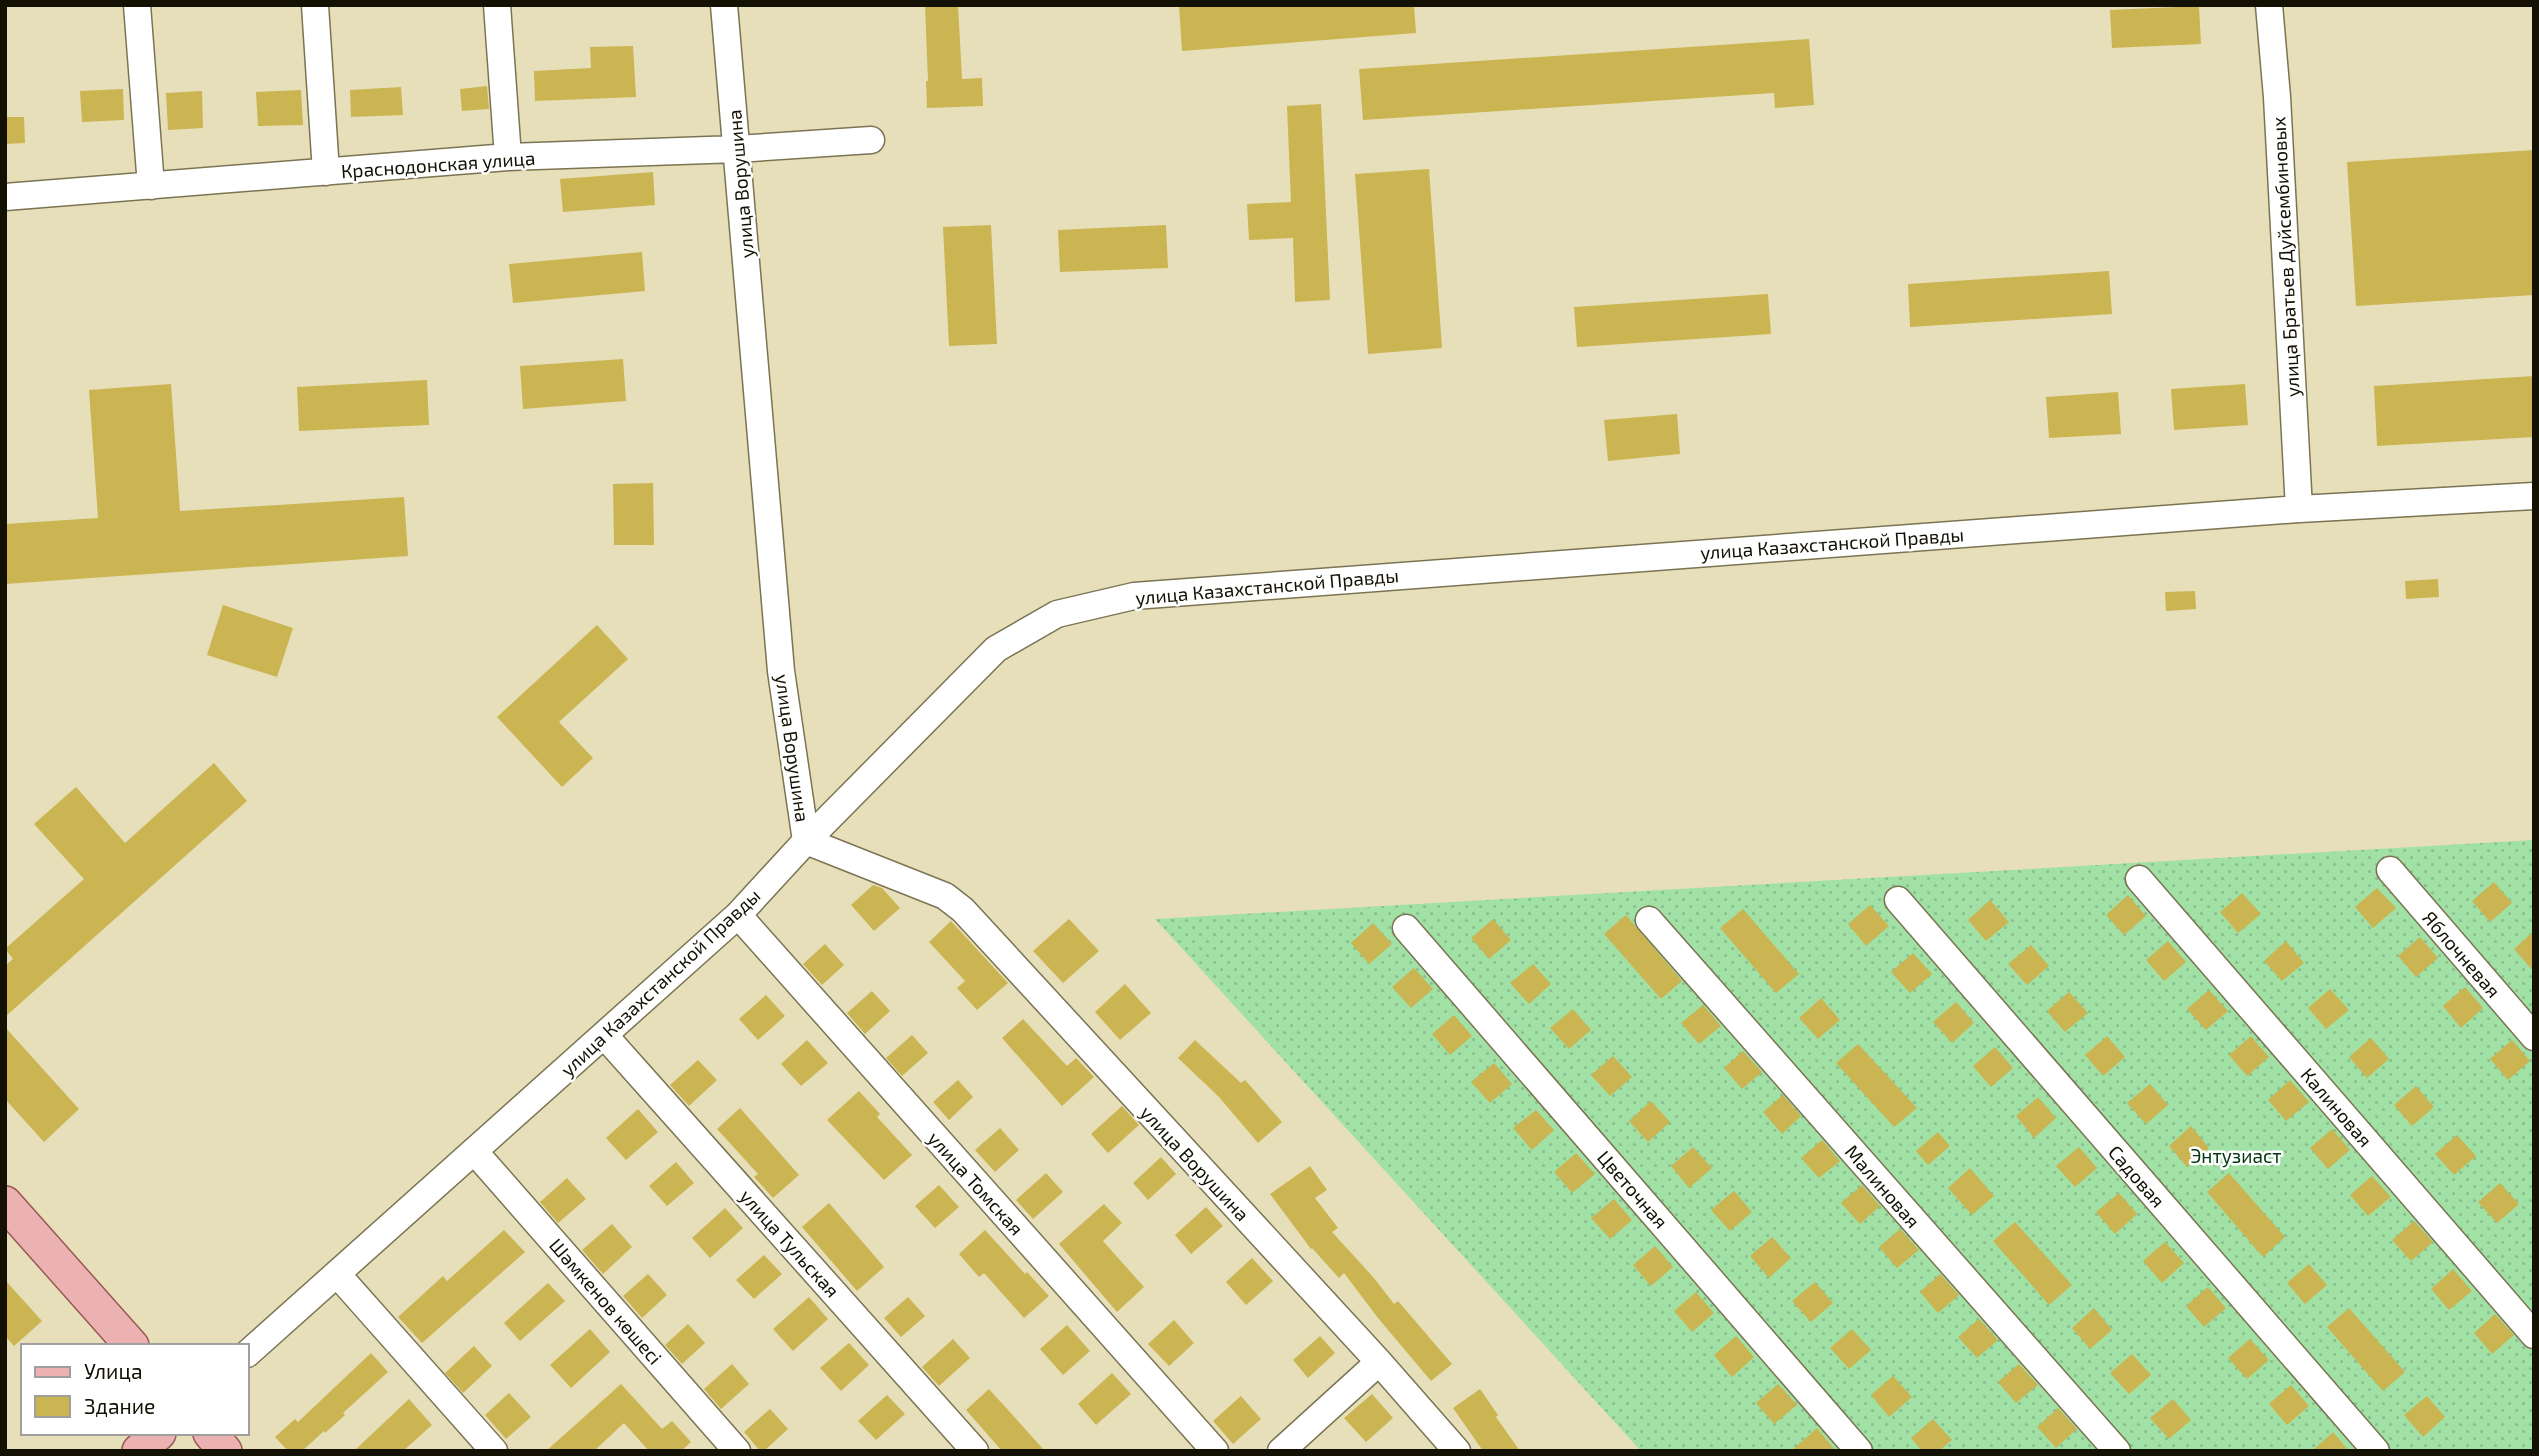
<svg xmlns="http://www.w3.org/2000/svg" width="2539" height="1456" viewBox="0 0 2539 1456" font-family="'Exo 2',sans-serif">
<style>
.grass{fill:url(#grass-dots)}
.building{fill:#cab552}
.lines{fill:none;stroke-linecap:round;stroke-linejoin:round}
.minor-casing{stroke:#7b7452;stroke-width:29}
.major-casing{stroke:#985854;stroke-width:36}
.minor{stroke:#fff;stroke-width:26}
.major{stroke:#ecb2b2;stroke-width:33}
.labels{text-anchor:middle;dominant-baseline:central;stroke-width:5;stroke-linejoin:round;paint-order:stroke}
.street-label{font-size:19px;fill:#131004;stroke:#fff}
.park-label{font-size:19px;fill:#00380c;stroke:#fff}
</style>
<defs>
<pattern id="grass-dots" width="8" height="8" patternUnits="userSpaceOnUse" patternTransform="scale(1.75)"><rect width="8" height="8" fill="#a1e1a6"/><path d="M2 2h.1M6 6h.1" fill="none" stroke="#8ac08d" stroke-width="1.8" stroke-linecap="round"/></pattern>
</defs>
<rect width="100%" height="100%" fill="#e7dfba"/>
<!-- grass -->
<path class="grass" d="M2534 840V1451H1641L1155 919Z"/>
<!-- building -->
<path class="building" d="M925 5H958L962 79 982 78 983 106 927 108 926 81H928Z
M1179 5H1414L1416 33 1182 51Z
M2199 6 2201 44 2112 48 2110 10Z
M1809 39 1814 105 1775 108 1774 93 1363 120 1359 69Z
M633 46 636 97 535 101 534 71 591 68 590 47Z
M487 86 489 109 462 111 460 89Z
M401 87 403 115 351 117 350 90Z
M123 89 124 120 82 122 80 91Z
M301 90 303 125 258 126 256 92Z
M202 91 203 128 168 130 166 93Z
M1321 104 1330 300 1295 302 1293 238 1249 240 1247 204 1291 202 1287 106Z
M5 117H24L25 143 5 144Z
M2534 150V295L2356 306 2347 162Z
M1429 169 1442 348 1368 354 1355 174Z
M653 172 655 205 563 212 560 179Z
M991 225 997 344 949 346 943 227Z
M1166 225 1168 268 1060 272 1058 230Z
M642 252 645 291 513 303 509 264Z
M2109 271 2112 314 1910 327 1908 284Z
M1768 294 1771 334 1577 347 1574 307Z
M623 359 626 401 523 409 520 366Z
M2534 376V437L2377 446 2374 386Z
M427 380 429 425 299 431 297 387Z
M171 384 180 511 404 497 408 556 5 584V524L98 518 89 390Z
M2245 384 2248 425 2174 430 2171 389Z
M2118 392 2121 434 2049 438 2046 397Z
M1677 414 1680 454 1608 461 1604 420Z
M653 483 654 545H614L613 484Z
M2438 579 2439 597 2406 599 2405 581Z
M2195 591 2196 609 2166 611 2165 592Z
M223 605 293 628 277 677 207 655Z
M597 625 628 659 559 722 593 758 562 787 497 717Z
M214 763 247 801 5 1017V966L13 959 5 949 84 879 34 824 76 787 125 843Z
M2494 882 2512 903 2490 922 2472 901Z
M873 885 882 888 900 908 874 931 851 905Z
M2377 888 2396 908 2373 928 2355 907Z
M2242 893 2261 914 2238 933 2220 912Z
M2128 895 2146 916 2124 935 2106 915Z
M1990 900 2009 922 1986 941 1968 920Z
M1870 905 1889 926 1866 946 1848 924Z
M1743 909 1799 974 1776 993 1720 928Z
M1626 915 1682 981 1661 999 1604 934Z
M1069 919 1099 951 1063 983 1033 951Z
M1493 919 1511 940 1489 959 1471 938Z
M951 921 1008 983 977 1010 957 988 965 981 929 942Z
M1373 923 1392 944 1369 964 1351 943Z
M2534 931V972L2514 949Z
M2420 937 2438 958 2416 977 2398 956Z
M2168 941 2186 962 2164 981 2146 960Z
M2286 941 2304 963 2282 981 2264 961Z
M825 944 844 965 822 985 803 964Z
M2031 945 2049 966 2027 985 2008 964Z
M1913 953 1932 974 1910 993 1891 972Z
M1533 964 1551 984 1529 1004 1510 983Z
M1414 968 1433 989 1411 1008 1392 987Z
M1125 984 1151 1013 1120 1040 1095 1012Z
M2465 987 2483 1008 2461 1028 2443 1006Z
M2330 989 2349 1010 2326 1029 2308 1008Z
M2209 990 2228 1011 2206 1030 2187 1009Z
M872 991 890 1011 865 1034 847 1013Z
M2069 992 2088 1013 2065 1032 2047 1011Z
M766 995 785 1016 758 1040 739 1019Z
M1821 998 1840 1020 1818 1039 1799 1018Z
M1956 1002 1974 1023 1952 1043 1933 1022Z
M1703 1005 1721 1026 1699 1044 1681 1023Z
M1573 1009 1591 1030 1569 1049 1550 1028Z
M1454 1015 1472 1036 1450 1055 1432 1034Z
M1023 1019 1067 1066 1076 1058 1094 1077 1062 1106 1002 1038Z
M5 1027 79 1109 44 1142 5 1099Z
M912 1035 928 1053 902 1076 886 1058Z
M2107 1036 2125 1057 2103 1076 2085 1055Z
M2251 1036 2269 1057 2247 1076 2229 1055Z
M2371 1038 2389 1059 2367 1078 2349 1057Z
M807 1040 828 1063 801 1086 781 1064Z
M1195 1040 1241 1083 1245 1080 1282 1122 1258 1143 1219 1097 1178 1058Z
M2512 1040 2530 1061 2508 1080 2490 1059Z
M1858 1044 1917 1108 1894 1127 1836 1063Z
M1995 1047 2013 1068 1991 1087 1973 1066Z
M1743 1051 1762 1072 1742 1089 1724 1068Z
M1613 1056 1632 1077 1610 1096 1591 1075Z
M698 1060 717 1080 689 1106 670 1085Z
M1494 1063 1512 1084 1490 1103 1471 1082Z
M958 1080 973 1097 949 1120 933 1102Z
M2290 1080 2309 1102 2286 1121 2268 1100Z
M2150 1084 2168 1105 2146 1124 2127 1103Z
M2416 1086 2434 1107 2412 1126 2394 1105Z
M859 1091 880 1114 877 1117 912 1155 884 1180 827 1120Z
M1783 1095 1801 1116 1782 1134 1763 1112Z
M2038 1097 2056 1118 2034 1138 2016 1116Z
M1651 1101 1670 1122 1648 1142 1629 1121Z
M1122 1106 1139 1125 1108 1153 1091 1134Z
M740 1108 799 1175 773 1198 754 1177 758 1174 717 1129Z
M638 1109 658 1132 626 1160 606 1138Z
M1536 1110 1554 1130 1532 1150 1513 1128Z
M2191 1126 2209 1148 2187 1167 2169 1146Z
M1000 1128 1019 1150 995 1172 975 1150Z
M2332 1129 2350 1150 2328 1169 2310 1148Z
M1938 1132 1950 1146 1928 1165 1916 1151Z
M2457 1135 2476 1156 2454 1175 2435 1154Z
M1822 1140 1840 1161 1819 1178 1801 1158Z
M1693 1147 1712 1168 1689 1188 1671 1166Z
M2079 1147 2097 1168 2075 1187 2056 1166Z
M1576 1153 1595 1174 1572 1193 1554 1172Z
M1161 1157 1176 1174 1148 1200 1133 1183Z
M676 1162 694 1183 667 1206 649 1186Z
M1310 1166 1327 1190 1315 1198 1338 1228 1332 1232 1374 1278 1394 1304 1398 1301 1452 1364 1431 1381 1378 1318 1344 1273 1339 1278 1312 1248 1311 1249 1270 1194Z
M1970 1168 1994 1196 1972 1215 1948 1188Z
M1046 1173 1063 1192 1033 1219 1016 1200Z
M2229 1173 2285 1237 2263 1257 2207 1192Z
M2372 1176 2391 1197 2368 1216 2350 1195Z
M567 1178 586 1199 558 1223 540 1202Z
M2500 1183 2519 1204 2497 1223 2478 1202Z
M939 1185 959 1207 935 1228 915 1206Z
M1862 1185 1880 1206 1860 1224 1841 1203Z
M1734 1191 1752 1212 1730 1231 1711 1210Z
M2119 1193 2137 1214 2115 1234 2096 1212Z
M1614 1199 1632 1220 1610 1239 1591 1218Z
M829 1203 884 1267 857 1291 802 1227Z
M1104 1204 1122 1223 1103 1241 1144 1287 1117 1312 1059 1244Z
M1206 1207 1223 1226 1191 1254 1175 1235Z
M725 1208 743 1228 710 1258 692 1238Z
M2414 1221 2433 1242 2411 1261 2392 1240Z
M2015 1222 2072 1285 2049 1305 1993 1241Z
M612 1224 632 1247 603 1274 582 1250Z
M1900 1229 1919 1250 1897 1268 1879 1247Z
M504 1230 525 1252 422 1343 398 1317 443 1276 447 1281Z
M985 1230 1025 1274 1027 1272 1049 1296 1024 1318 984 1273 979 1277 959 1254Z
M1772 1237 1791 1258 1769 1278 1750 1256Z
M2165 1242 2184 1263 2162 1283 2143 1261Z
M1655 1246 1673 1267 1651 1286 1633 1265Z
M764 1255 782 1274 754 1299 736 1280Z
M1252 1258 1273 1281 1246 1305 1226 1282Z
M2309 1264 2327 1285 2305 1304 2287 1283Z
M2453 1269 2472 1291 2449 1310 2431 1289Z
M648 1274 667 1295 642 1318 623 1296Z
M1940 1274 1959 1295 1938 1313 1920 1292Z
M5 1280 42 1321 14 1346 5 1336Z
M1815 1282 1833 1303 1811 1322 1792 1301Z
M548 1283 565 1301 520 1341 504 1323Z
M2208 1287 2226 1308 2204 1327 2186 1306Z
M1696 1292 1714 1313 1692 1332 1674 1311Z
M809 1297 828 1319 793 1351 773 1329Z
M908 1297 925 1316 901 1337 884 1318Z
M2094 1308 2112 1330 2090 1349 2072 1328Z
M2349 1308 2405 1372 2383 1391 2327 1327Z
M2495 1314 2514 1335 2492 1354 2474 1333Z
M1979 1319 1998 1340 1977 1358 1958 1337Z
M1174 1320 1194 1343 1169 1366 1148 1344Z
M688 1324 705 1343 682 1364 665 1345Z
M1067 1325 1090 1351 1063 1375 1040 1349Z
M590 1329 610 1352 571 1388 550 1365Z
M1852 1329 1871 1350 1849 1369 1830 1348Z
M1320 1336 1335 1353 1308 1378 1293 1360Z
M1736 1336 1754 1357 1732 1377 1714 1355Z
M953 1339 970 1358 939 1386 922 1367Z
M2250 1339 2269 1360 2247 1379 2228 1358Z
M849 1343 869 1365 841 1391 820 1368Z
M474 1346 492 1366 463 1393 445 1373Z
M371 1353 388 1372 343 1413 345 1415 325 1433 324 1431 302 1451H288L275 1437 295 1419 298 1422Z
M2132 1354 2151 1375 2129 1394 2110 1373Z
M732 1364 749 1384 721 1409 704 1389Z
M2019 1364 2038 1385 2016 1403 1998 1382Z
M1112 1373 1131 1394 1096 1425 1078 1404Z
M1893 1376 1912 1397 1889 1417 1871 1395Z
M621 1384 662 1429 672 1421 691 1442 681 1451H649L624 1423 594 1451H546Z
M1778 1384 1797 1405 1774 1424 1756 1403Z
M2291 1385 2309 1406 2287 1425 2269 1404Z
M989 1389 1045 1451H1002L966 1410Z
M1480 1389 1498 1415 1496 1417 1520 1451H1483L1453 1408Z
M509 1393 531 1417 506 1439 485 1415Z
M1372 1394 1393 1418 1366 1442 1344 1418Z
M887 1395 905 1414 876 1440 858 1421Z
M1241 1396 1261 1419 1233 1444 1213 1421Z
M2427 1396 2445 1417 2423 1437 2404 1415Z
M409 1399 432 1425 403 1451H354Z
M2173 1399 2191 1420 2169 1439 2150 1418Z
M2058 1408 2077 1429 2056 1448 2037 1427Z
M770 1409 788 1429 764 1451H760L744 1432Z
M1933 1419 1952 1440 1939 1451H1922L1911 1438Z
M1817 1428 1836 1451H1791Z
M2333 1432 2349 1451H2312Z"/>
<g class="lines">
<!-- minor casing -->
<g class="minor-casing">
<path id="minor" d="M137 5 151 186
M315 5 326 172
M497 5 508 157
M724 5 781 671 806 841 945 896 963 910 1379 1362 1457 1451
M2269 5 2277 97 2299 509
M5 197 508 157 737 149 871 140
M2390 870 2534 1037
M2139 879 2534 1335
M1898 900 2376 1451
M738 915 1215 1451
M1649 920 2117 1451
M1406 928 1859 1451
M604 1035 975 1451
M474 1151 737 1451
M337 1274 494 1451
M247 1354 738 915 806 841 996 649 1057 614 1134 596 2299 509 2534 496
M1281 1451 1379 1362"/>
</g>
<!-- major casing -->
<g class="major-casing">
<path id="major" d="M5 1203 132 1346
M210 1433 225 1451
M139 1451 159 1433"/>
</g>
<!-- minor -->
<use href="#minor" class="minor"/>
<!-- major -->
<use href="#major" class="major"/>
</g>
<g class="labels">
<!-- street labels -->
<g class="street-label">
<text transform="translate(438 164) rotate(-4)">Краснодонская улица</text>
<text transform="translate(740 184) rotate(-95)">улица Ворушина</text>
<text transform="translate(2285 257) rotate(-93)">улица Братьев Дуйсембиновых</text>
<text transform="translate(1832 543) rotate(-4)">улица Казахстанской Правды</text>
<text transform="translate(1267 586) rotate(-5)">улица Казахстанской Правды</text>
<text transform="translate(793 748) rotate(82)">улица Ворушина</text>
<text transform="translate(2462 954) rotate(49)">Яблочневая</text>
<text transform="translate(660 982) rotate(-43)">улица Казахстанской Правды</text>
<text transform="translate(2337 1107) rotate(49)">Калиновая</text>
<text transform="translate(1195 1163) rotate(47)">улица Ворушина</text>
<text transform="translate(2137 1176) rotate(49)">Садовая</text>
<text transform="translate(976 1183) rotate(48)">улица Томская</text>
<text transform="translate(1883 1186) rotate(49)">Малиновая</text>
<text transform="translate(1633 1189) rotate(49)">Цветочная</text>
<text transform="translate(790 1243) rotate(48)">улица Тульская</text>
<text transform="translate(606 1301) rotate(49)">Шәмкенов көшесі</text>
</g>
<!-- park labels -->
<g class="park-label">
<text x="2236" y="1155">Энтузиаст</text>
</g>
</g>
<!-- border -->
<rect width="2539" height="1456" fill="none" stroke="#131004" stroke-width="14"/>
<!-- legend -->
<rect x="21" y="1344" width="228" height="91" fill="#ffffff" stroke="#a19f9b" stroke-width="2"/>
<rect x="35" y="1367" width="35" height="10" fill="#ecb2b2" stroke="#a19f9b" stroke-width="2"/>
<text x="84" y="1379" font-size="21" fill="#131004">Улица</text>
<rect x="35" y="1396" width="35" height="21" fill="#cab552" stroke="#a19f9b" stroke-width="2"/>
<text x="84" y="1414" font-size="21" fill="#131004">Здание</text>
</svg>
